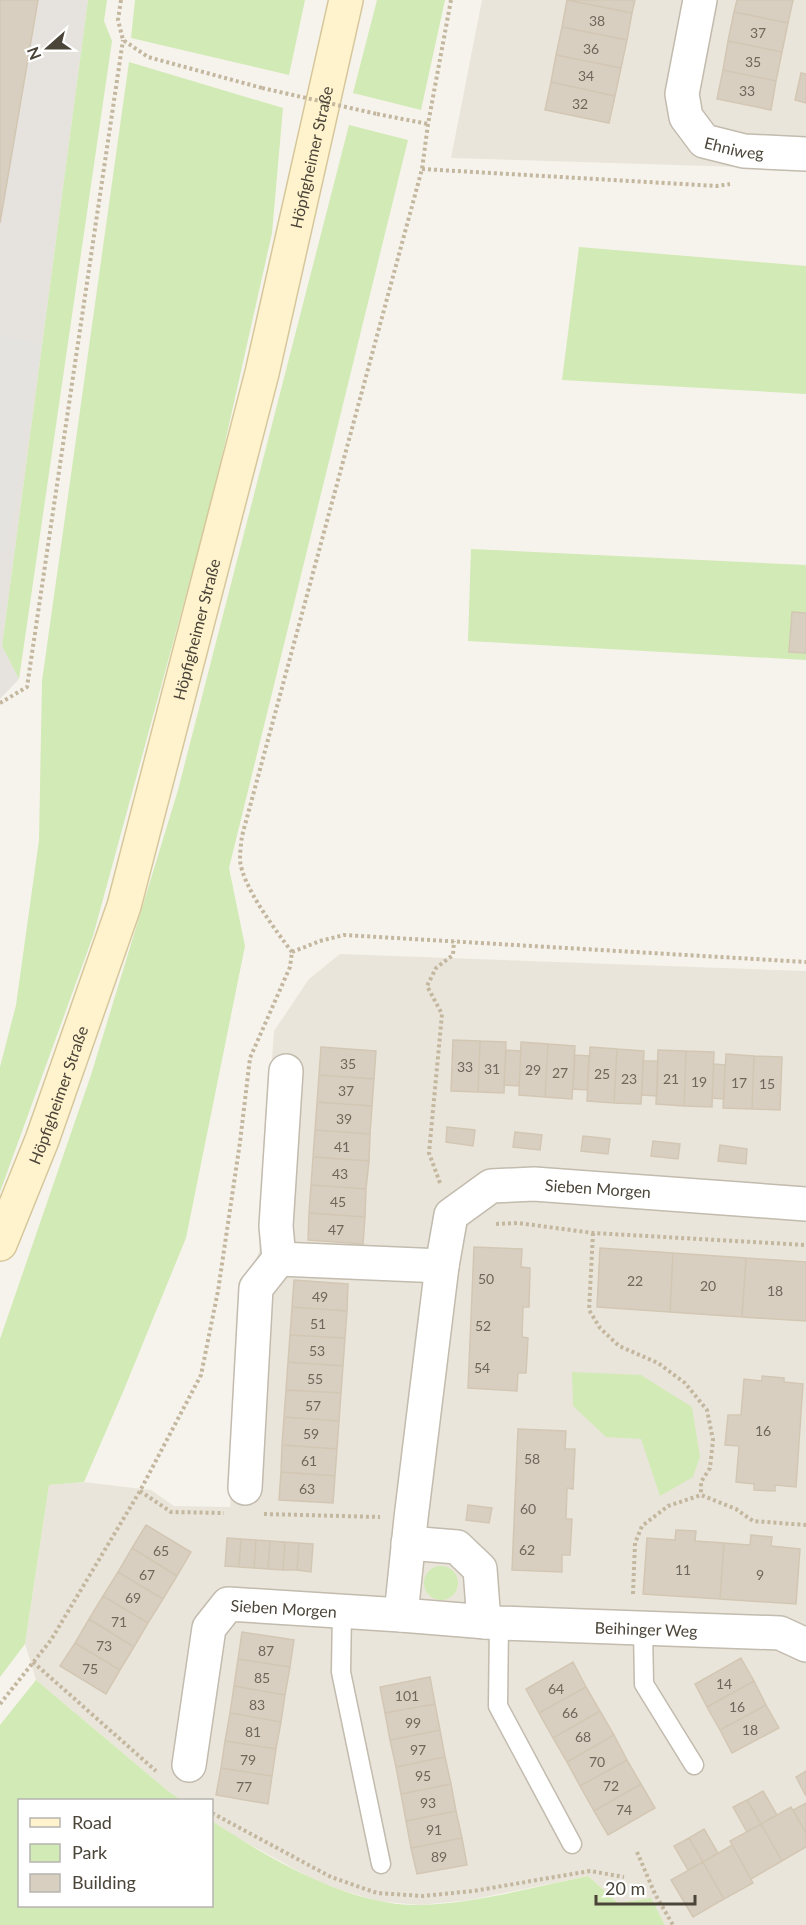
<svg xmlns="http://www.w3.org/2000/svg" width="806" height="1925" viewBox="0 0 806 1925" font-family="Lato,sans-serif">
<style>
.residential{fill:#eae5da}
.industrial{fill:#e6e2dd}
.green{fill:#d2eab5}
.parking{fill:#e5e3e0}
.building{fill:#d8cfc1;stroke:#d3c7b4;stroke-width:1.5}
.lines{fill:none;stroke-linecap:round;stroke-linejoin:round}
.lane-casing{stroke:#c2bbae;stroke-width:21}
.street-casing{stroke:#c2bbae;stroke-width:36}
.secondary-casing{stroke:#d6c79b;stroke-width:36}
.path{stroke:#c4b79f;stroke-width:4;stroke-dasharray:3 3;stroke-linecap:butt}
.lane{stroke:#fff;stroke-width:18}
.street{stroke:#fff;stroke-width:33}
.secondary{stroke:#fff3cd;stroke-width:33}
.path-bridge{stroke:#c4b79f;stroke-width:4;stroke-dasharray:3 3;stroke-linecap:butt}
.labels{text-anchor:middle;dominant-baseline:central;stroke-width:4.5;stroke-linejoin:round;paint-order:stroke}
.number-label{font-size:14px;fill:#6e675b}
.street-label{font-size:16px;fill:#4b4439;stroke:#fff}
</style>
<rect width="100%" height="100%" fill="#f6f3ec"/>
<!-- residential -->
<path class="residential" d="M482 0H806V169L451 158Z
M340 954 806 971V1925H665L651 1898 618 1903 588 1876 469 1900 420 1905 377 1901 320 1883 231 1834 212 1821V1800H181L168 1791 36 1680 25 1644 49 1485 84 1482 151 1490 174 1506 230 1507 244 1284 259 1252 274 1031 309 979Z"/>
<!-- industrial -->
<path class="industrial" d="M0 0H88L2 646 19 679 0 699Z"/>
<!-- green -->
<path class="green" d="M88 0H107L104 21 112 41 19 679 2 646Z
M135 0H305L289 75 131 38Z
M377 0H445L421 110 353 93Z
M129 62 283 108 272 233 213 496 93 936 0 1192V1067L16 1005 39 840 42 681Z
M349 125 408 140 229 868 245 946 186 1238 123 1392 84 1482 49 1485 25 1644 0 1677V1339L91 1075 178 790Z
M579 247 806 266V394L562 380Z
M471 549 806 565V660L468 641Z
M572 1372 641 1375 692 1407 700 1457 693 1477 660 1496 641 1439 606 1437 573 1406Z
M424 1583a17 17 0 1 1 34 0a17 17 0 1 1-34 0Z
M36 1680 168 1791 181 1800H20V1906H212V1821C268 1858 351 1907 421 1905 477 1903 534 1887 588 1876L618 1903 651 1898 665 1925H0V1725Z"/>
<!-- parking -->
<path class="parking" d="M0 336 42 344 6 557 0 556Z"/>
<!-- building -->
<path class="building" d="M0 0H38L0 223Z
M567 0 632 13 627 40 562 27Z
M568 0H635L632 13Z
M737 0H793L788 23 734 12Z
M734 12 788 23 782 52 728 41Z
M562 27 627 40 621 68 556 55Z
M728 41 782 52 776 81 723 70Z
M556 55 621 68 615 96 551 82Z
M723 70 776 81 771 110 717 99Z
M801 73 806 74V103L795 100Z
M551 82 615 96 609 123 545 110Z
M792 612 806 613V653L789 652Z
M453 1040 480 1041 478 1092 451 1091Z
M480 1041 506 1042 504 1093 478 1092Z
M521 1042 548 1044 545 1097 519 1095Z
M548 1044 575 1046 572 1099 545 1097Z
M321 1047 376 1051 374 1079 319 1075Z
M590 1047 617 1049 614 1103 587 1101Z
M617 1049 644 1051 641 1104 614 1103Z
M506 1050 521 1051 519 1086 504 1085Z
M658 1050 686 1051 684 1106 656 1104Z
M686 1051 714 1052 712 1107 684 1106Z
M726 1054 754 1056 752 1109 723 1108Z
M575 1055 589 1056 587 1090 573 1089Z
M754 1056 782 1057 780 1110 752 1109Z
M643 1061H658L657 1096 642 1095Z
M714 1064 725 1065 724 1099 712 1098Z
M319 1075 374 1079 372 1106 317 1102Z
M317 1102 372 1106 370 1134 315 1130Z
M447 1127 475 1130 473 1146 446 1142Z
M315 1130 370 1134 369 1161 313 1157Z
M515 1132 542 1135 540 1150 513 1147Z
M583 1136 610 1139 608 1154 581 1151Z
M653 1141 680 1144 678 1159 651 1156Z
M720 1145 747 1149 746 1164 718 1161Z
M313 1157 369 1161 366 1189 311 1185Z
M311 1185 366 1189 365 1217 309 1213Z
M309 1213 365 1217 363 1244 308 1240Z
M474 1247 522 1249 521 1267 530 1268 529 1307H523L522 1337 528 1338 526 1373H518L517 1391 468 1388Z
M600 1248 673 1253 670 1312 597 1307Z
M673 1253 746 1258 742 1317 670 1312Z
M746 1258 806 1262V1321L742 1317Z
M294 1280 348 1284 347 1311 292 1307Z
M292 1307 347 1311 345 1338 290 1335Z
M290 1335 345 1338 343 1366 288 1362Z
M288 1362 343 1366 341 1393 286 1390Z
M762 1376 784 1378V1382L803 1384 796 1487 775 1485V1491L754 1490V1484L736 1482 739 1446 725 1445 728 1415H741L744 1379 762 1381Z
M286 1390 341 1393 339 1421 284 1417Z
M284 1417 339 1421 337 1449 282 1445Z
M518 1429 566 1431 565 1449H575L573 1489 567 1488 566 1519H572L570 1555H562V1572L512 1570Z
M282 1445 337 1449 335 1476 281 1472Z
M281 1472 335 1476 333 1503 279 1500Z
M468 1505 492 1508 489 1523 466 1520Z
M146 1525 191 1552 177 1576 132 1548Z
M676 1530 696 1531 695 1541 724 1543 720 1599 643 1594 647 1538 675 1540Z
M751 1535 772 1537 771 1546 800 1549 796 1604 720 1599 724 1543 750 1545Z
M227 1538 241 1539 239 1567 225 1566Z
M241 1539 256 1540 254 1568 239 1567Z
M256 1540 270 1541 268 1569 254 1568Z
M270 1541 285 1542 283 1570 268 1569Z
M285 1542 299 1543 297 1570H283Z
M299 1543 313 1544 311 1572 297 1570Z
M132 1548 177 1576 163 1599 118 1572Z
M118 1572 163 1599 148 1623 103 1596Z
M103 1596 148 1623 134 1647 89 1619Z
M89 1619 134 1647 120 1670 75 1643Z
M242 1632 294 1640 290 1667 238 1659Z
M75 1643 120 1670 106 1694 60 1666Z
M741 1658 754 1681 707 1707 695 1684Z
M238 1659 290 1667 285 1695 234 1686Z
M573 1662 586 1687 539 1713 526 1689Z
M430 1677 435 1704 385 1713 380 1687Z
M754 1681 766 1705 720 1730 707 1707Z
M234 1686 285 1695 281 1722 230 1713Z
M586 1687 600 1711 553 1738 539 1713Z
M435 1704 440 1730 390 1740 385 1713Z
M766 1705 779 1728 732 1753 720 1730Z
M600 1711 614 1735 567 1762 553 1738Z
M230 1713 281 1722 276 1749 225 1741Z
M440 1730 445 1757 396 1767 390 1740Z
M614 1735 627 1760 580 1786 567 1762Z
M225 1741 276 1749 272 1776 221 1768Z
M445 1757 451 1784 401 1794 396 1767Z
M627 1760 641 1784 594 1811 580 1786Z
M221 1768 272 1776 268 1804 216 1795Z
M806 1771V1796L796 1777Z
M451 1784 456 1811 406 1821 401 1794Z
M641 1784 655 1808 608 1835 594 1811Z
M763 1791 777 1815 761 1824 747 1800Z
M747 1800 761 1824 747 1832 733 1807Z
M806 1803V1833L793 1810Z
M791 1807 806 1833V1847L782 1861 761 1824Z
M456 1811 462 1838 411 1848 406 1821Z
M761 1824 782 1861 751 1879 730 1841Z
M704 1829 718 1853 703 1862 689 1838Z
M462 1838 467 1865 417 1874 411 1848Z
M689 1838 703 1862 688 1870 674 1846Z
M732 1845 753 1883 724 1899 703 1862Z
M703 1862 724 1899 693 1917 671 1880Z"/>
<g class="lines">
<!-- lane casing -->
<g class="lane-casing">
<path id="lane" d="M342 1611 341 1672 381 1864
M499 1623 498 1706 572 1844
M643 1628 644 1684 694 1765"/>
</g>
<!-- street casing -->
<g class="street-casing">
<g id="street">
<path id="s1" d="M700 0 682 94 686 117 704 141 744 151 806 154"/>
<path id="s2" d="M806 1204 534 1184 491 1186 451 1215 442 1266 411 1518 401 1615 499 1623 780 1633 806 1645"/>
<path d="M279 1259 442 1266"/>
<path d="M245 1488 256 1288 279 1259 276 1226 286 1071"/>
<path d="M408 1543 457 1547 480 1569 484 1622"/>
<path id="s3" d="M189 1765 209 1628 228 1604 401 1615"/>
</g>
</g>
<!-- secondary casing -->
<g class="secondary-casing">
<g id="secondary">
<path id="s4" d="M0 1244 42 1140 124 906 262 373 346 0"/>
</g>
</g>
<!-- path -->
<path class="path" d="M121 0 118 20 123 40 148 57 262 88
M377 114 428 124
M422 169 717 186 730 184
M0 703 27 687 123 40
M292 952 320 941 344 935 806 962
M440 1183 429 1153 442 1014 427 986 436 968 453 955 454 941
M496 1224 518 1223 593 1233 806 1245
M593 1233 589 1310 600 1328 619 1346 658 1363 685 1383 707 1410 713 1440 710 1468 701 1482V1495
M140 1491 171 1512 224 1513
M264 1514 380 1517
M633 1594 635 1543 642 1526 668 1506 701 1495 736 1509 753 1521 806 1525
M33 1662 156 1771
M0 1704 51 1640 140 1491 201 1375 218 1291 240 1142 250 1058 290 967 292 952C276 931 242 886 240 860 240 852 241 844 242 836L422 169 428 124 451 0
M212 1813 331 1877 377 1893 423 1896 473 1891 590 1871 624 1877
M637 1852 655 1894 673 1925"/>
<!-- lane -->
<use href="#lane" class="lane"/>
<!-- street -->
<use href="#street" class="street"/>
<!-- secondary -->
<use href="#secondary" class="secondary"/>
<!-- path-bridge -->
<path class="path-bridge" d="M262 88 377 114"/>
</g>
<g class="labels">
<!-- number labels -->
<g class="number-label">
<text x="597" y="20">38</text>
<text x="758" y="32">37</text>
<text x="591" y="48">36</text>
<text x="753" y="61">35</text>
<text x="586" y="75">34</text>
<text x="747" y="90">33</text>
<text x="580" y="103">32</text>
<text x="348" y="1063">35</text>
<text x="465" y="1066">33</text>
<text x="492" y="1068">31</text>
<text x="533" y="1069">29</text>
<text x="560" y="1072">27</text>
<text x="602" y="1073">25</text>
<text x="629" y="1078">23</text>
<text x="671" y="1078">21</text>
<text x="699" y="1081">19</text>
<text x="739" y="1082">17</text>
<text x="767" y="1083">15</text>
<text x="346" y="1090">37</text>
<text x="344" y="1118">39</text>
<text x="342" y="1146">41</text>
<text x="340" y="1173">43</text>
<text x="338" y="1201">45</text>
<text x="336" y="1229">47</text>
<text x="486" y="1278">50</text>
<text x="635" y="1280">22</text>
<text x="708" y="1285">20</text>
<text x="775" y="1290">18</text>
<text x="320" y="1296">49</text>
<text x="318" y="1323">51</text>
<text x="483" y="1325">52</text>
<text x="317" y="1350">53</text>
<text x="482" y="1367">54</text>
<text x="315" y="1378">55</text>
<text x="313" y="1405">57</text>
<text x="763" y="1430">16</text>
<text x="311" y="1433">59</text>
<text x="532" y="1458">58</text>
<text x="309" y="1460">61</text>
<text x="307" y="1488">63</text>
<text x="528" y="1508">60</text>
<text x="527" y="1549">62</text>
<text x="161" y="1550">65</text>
<text x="683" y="1569">11</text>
<text x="147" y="1574">67</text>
<text x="760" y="1574">9</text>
<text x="133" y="1597">69</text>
<text x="119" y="1621">71</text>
<text x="104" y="1645">73</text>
<text x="266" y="1650">87</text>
<text x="90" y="1668">75</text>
<text x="262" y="1677">85</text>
<text x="724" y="1683">14</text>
<text x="556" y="1688">64</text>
<text x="407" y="1695">101</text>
<text x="257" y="1704">83</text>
<text x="737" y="1706">16</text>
<text x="570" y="1712">66</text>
<text x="413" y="1722">99</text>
<text x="750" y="1729">18</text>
<text x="253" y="1731">81</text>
<text x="583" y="1736">68</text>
<text x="418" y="1749">97</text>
<text x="248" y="1759">79</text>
<text x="597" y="1761">70</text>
<text x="423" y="1775">95</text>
<text x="611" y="1785">72</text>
<text x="244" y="1786">77</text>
<text x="428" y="1802">93</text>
<text x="624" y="1809">74</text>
<text x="434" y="1829">91</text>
<text x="439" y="1856">89</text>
</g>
<!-- street labels -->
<g class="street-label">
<text stroke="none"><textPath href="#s1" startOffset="180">Ehniweg</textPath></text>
<text stroke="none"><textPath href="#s4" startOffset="1132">Höpfigheimer Straße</textPath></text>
<text stroke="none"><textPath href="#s4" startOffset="646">Höpfigheimer Straße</textPath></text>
<text stroke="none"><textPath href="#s4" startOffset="160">Höpfigheimer Straße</textPath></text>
<text transform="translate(598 1188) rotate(4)">Sieben Morgen</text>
<text stroke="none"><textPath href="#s3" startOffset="225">Sieben Morgen</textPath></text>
<text stroke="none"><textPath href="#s2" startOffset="1014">Beihinger Weg</textPath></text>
</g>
</g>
<!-- legend -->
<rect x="18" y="1799" width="195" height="108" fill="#ffffff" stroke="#b7b4b0" stroke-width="1.5"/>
<rect x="30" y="1818" width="30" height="9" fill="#fff3cd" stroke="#b7b4b0" stroke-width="1.5"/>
<text x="72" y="1829" font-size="18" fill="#4b4439">Road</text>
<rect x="30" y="1844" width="30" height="18" fill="#d2eab5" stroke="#b7b4b0" stroke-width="1.5"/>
<text x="72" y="1859" font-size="18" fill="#4b4439">Park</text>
<rect x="30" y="1874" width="30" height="18" fill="#d8cfc1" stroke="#b7b4b0" stroke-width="1.5"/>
<text x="72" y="1889" font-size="18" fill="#4b4439">Building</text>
<!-- north arrow -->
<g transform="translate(48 48) rotate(249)" stroke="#ffffff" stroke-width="4.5" paint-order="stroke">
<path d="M0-4.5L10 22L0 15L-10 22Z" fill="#4b4439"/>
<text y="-9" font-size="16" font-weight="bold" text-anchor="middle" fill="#4b4439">N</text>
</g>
<!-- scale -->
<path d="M596 1895v9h99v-9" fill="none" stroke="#4b4439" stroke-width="3"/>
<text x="605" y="1895" font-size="18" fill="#4b4439" stroke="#ffffff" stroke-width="4.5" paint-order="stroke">20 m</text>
</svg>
